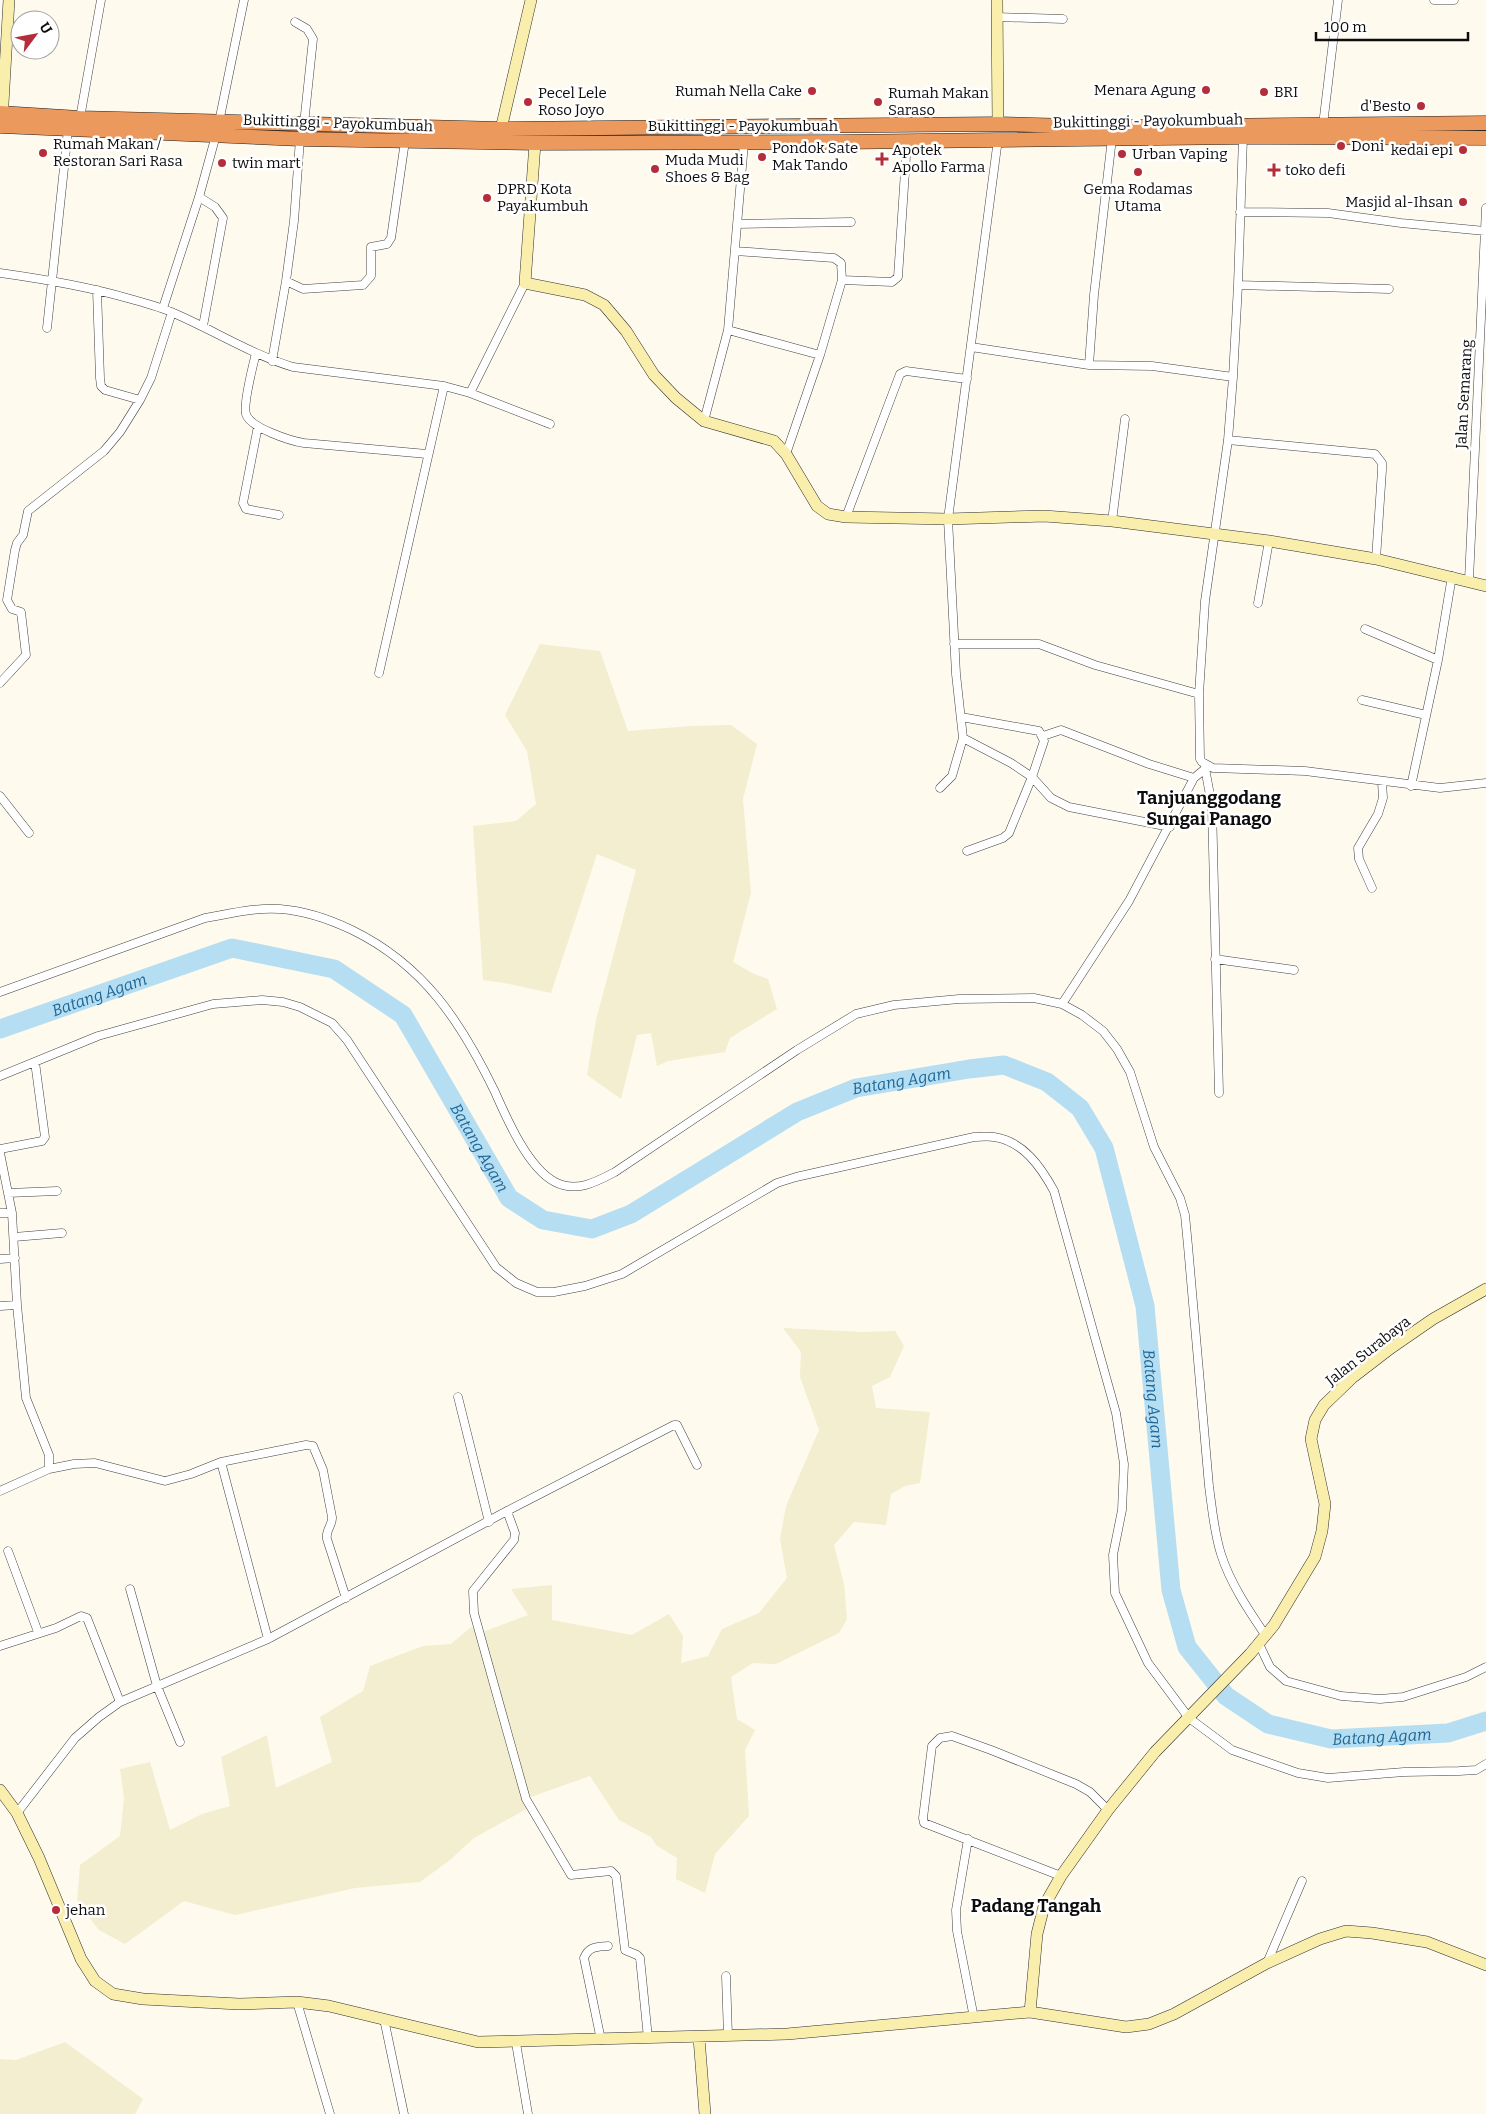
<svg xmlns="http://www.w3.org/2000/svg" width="1486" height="2114" viewBox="0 0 1486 2114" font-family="Bitter,serif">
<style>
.farmland{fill:#f2eecf}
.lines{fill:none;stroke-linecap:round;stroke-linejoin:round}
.river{stroke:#b5def2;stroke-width:19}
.street-casing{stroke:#404040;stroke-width:9}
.secondary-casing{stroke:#2f2f2f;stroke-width:12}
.highway-casing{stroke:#1e1e1e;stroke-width:15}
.street{stroke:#fff;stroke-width:8}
.secondary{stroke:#faeead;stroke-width:11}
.highway{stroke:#ec995e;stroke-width:14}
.poi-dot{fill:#b52d3a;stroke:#fff;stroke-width:2}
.labels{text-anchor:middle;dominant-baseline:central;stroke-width:5;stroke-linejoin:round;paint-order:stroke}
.poi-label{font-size:15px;fill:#0d0d0d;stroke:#fff;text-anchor:start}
.street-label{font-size:15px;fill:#0d0d0d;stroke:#fff}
.water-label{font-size:16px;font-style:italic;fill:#1e6797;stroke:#fff}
.quarter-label{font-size:18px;font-weight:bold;fill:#0d0d0d;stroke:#fff}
</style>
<rect width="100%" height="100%" fill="#fefaee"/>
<!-- farmland -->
<path class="farmland" d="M540 644 600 651 628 731 692 726 731 725 757 744 743 799 751 893 733 962 754 974 768 979 777 1009 730 1038 725 1052 668 1061 657 1066 651 1033 637 1035 621 1099 587 1075 596 1020 636 870 597 854 551 993 504 983 483 980 473 826 516 821 536 804 527 751 505 715Z
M783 1328 862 1332 895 1331 904 1346 890 1377 872 1386 876 1408 930 1412 920 1483 905 1486 891 1494 886 1525 854 1522 834 1545 844 1584 847 1619 839 1633 776 1664 753 1663 731 1677 737 1719 755 1730 745 1750 749 1816 715 1854 705 1893 676 1879 677 1858 656 1845 651 1837 619 1820 590 1776 528 1798 530 1807 474 1838 450 1860 420 1882 355 1888 235 1915 184 1901 125 1944 99 1930 77 1902 80 1865 120 1836 124 1798 120 1769 150 1762 170 1830 202 1814 230 1806 221 1757 267 1735 276 1788 332 1762 320 1717 363 1691 370 1666 423 1646 451 1644 471 1627 480 1633 528 1615 511 1589 552 1585V1620L632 1635 669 1614 683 1636 681 1663 708 1656 722 1629 759 1613 787 1578 780 1539 786 1506 819 1430 800 1377 801 1352Z
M65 2042 143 2099 135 2114H0V2059L16 2060Z"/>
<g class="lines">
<!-- river -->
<path class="river" id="s1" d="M0 1029 232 948 334 969 403 1015 509 1198 543 1220 592 1229 631 1214 797 1112 856 1088 969 1069 1004 1065 1047 1082 1080 1108 1104 1148 1145 1306 1171 1590 1187 1647 1226 1696 1268 1724 1331 1739 1448 1733 1486 1721"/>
<!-- street casing -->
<g class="street-casing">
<path id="street" d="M1434 0H1454
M997 17 1063 19
M295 22 307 29 313 39 304 124
M80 118 101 0
M219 122 244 0
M1323 125 1338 0
M1243 137 1238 285 1233 377 1228 440 1205 601 1199 694 1200 759 1202 762 1213 768 1305 771 1440 788 1486 783
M199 197 215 207 223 218 203 326
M1240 212 1328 213 1401 223 1485 231
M737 224 851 222
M735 251 834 258 841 263 842 280
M0 273C43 279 85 286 127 298 142 302 157 306 171 312 212 329 250 354 293 367L444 386 470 393 525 283
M286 281 303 289 363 285 371 276V247L387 244 391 238 405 141
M1238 285 1389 289
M97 290 100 378 101 386 105 390 140 400 151 378 172 312
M163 308 199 197 216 135
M47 328 68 130
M728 330 820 355
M971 347 1089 365 1152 366 1233 377
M256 353C253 365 243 404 246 414 250 428 291 441 304 443L427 454
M272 361 286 281 294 221 300 139
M1089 365 1094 295 1112 138
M470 393 550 424
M704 421 728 330 744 143
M258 426 243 503 246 509 279 515
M1228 440 1375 454 1382 463V470L1376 559
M786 454 820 355 842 280 892 282 898 277 907 141
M846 517 900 374 906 371 967 379
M1112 521 1125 419
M1469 580 1486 208
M1258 603 1269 541
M1365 629 1438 660
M954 644H1039L1095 665 1199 694
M379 673 444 386
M0 683 26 655 21 612 12 609 7 600 15 550 17 543 23 535 28 511 104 451 120 432 140 400
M1362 700 1426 715
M961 717 1039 731 1044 741 1032 777 1009 833 1003 838 967 851
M1043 736 1061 730 1149 764 1194 778 1206 768
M963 738 1011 763 1032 777 1051 798 1069 807 1170 827
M1205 768 1212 806 1219 1093
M1411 786 1438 660 1452 576
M940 788 952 776 963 738 956 674 948 519 998 139
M0 796 29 833
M1372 888 1359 859 1358 848 1378 814 1383 798 1382 782
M1215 959 1294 970
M0 992 205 918C229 914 256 907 280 909 307 911 329 919 352 930 424 965 461 1022 495 1092 507 1119 528 1168 555 1182 576 1193 596 1182 615 1172L797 1050 856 1014 894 1005 959 999 1034 998 1062 1004 1082 1015 1103 1031 1117 1049 1130 1072 1154 1147 1180 1198 1185 1215 1188 1246 1209 1486C1212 1508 1214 1532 1221 1554 1230 1583 1249 1611 1266 1636
M1062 1004 1129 901 1194 778
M0 1076 98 1036 213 1004 262 1000 283 1002 300 1007 332 1023 347 1040 496 1267 516 1283 537 1292H554L585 1286 622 1274 777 1183 796 1177 974 1137C980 1137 987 1136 994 1137 1023 1141 1041 1167 1054 1191L1116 1413 1124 1464 1122 1510 1113 1555 1115 1593 1148 1663 1189 1718 1232 1750 1298 1773 1328 1778 1404 1772 1459 1771 1476 1770 1486 1764
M0 1149 42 1141 45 1137 35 1062
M0 1153 12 1213 17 1305 26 1398 49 1455V1469
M8 1193 57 1191
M0 1213H12
M14 1237 62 1233
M0 1259 15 1258
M0 1306 17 1305
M458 1397 489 1522
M221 1462 268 1639
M0 1491 49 1469 74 1464 95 1463 165 1481 191 1474 221 1462 306 1445 313 1446 323 1470 332 1517C333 1525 325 1530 327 1539L346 1598
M507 1511 515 1533 514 1540 473 1591 474 1613 526 1799 571 1875 611 1871 616 1876 625 1950 637 1955 640 1958 648 2038
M8 1551 38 1632
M130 1589 157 1686 180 1742
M1259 1644 1270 1667 1286 1681 1341 1696 1380 1699 1403 1697 1466 1677 1486 1667
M0 1646 56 1628 81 1616 87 1618 120 1702
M17 1813 75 1738 99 1717 120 1702 268 1639 507 1511 674 1425H677L697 1465
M968 1839 956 1910 957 1931 974 2018
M1061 1876 924 1823 923 1818 932 1746 940 1738 952 1736 991 1750 1076 1784 1090 1792 1108 1810
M1267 1963 1302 1881
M726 1976 728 2036
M297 2002 330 2114
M384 2019 404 2114
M601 2040 584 1958C589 1946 597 1947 608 1946
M516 2043 528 2114"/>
</g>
<!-- secondary casing -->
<g class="secondary-casing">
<path id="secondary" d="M997 0 998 124
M2 121 9 0
M501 129 531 0
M535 143 525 283 585 295 604 305 626 331 654 375 676 398 704 421 774 441 786 454 817 506 828 514 846 517 948 519 1044 516 1112 521 1269 541 1376 559 1486 586
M0 1790 17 1813 39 1858 81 1959 95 1981 113 1994 143 1999 239 2004 297 2002 329 2006 478 2042 787 2034 1030 2012 1126 2027 1149 2024 1174 2014 1267 1963 1320 1939 1346 1931 1372 1933 1427 1942 1486 1965
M1030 2012 1037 1934 1044 1906 1061 1876 1108 1810 1155 1752 1250 1654 1274 1625 1315 1557 1322 1531 1325 1504 1311 1439 1315 1420 1324 1405 1352 1378 1391 1348 1433 1319 1486 1289
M699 2038 705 2114"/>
</g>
<!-- highway casing -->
<g class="highway-casing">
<path id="highway" d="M0 113 80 118 501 129 998 124 1107 127 1486 123
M0 126 300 139 535 143 840 142 1243 137 1486 138"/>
</g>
<!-- street -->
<use href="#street" class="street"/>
<!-- secondary -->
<use href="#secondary" class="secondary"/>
<!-- highway -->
<use href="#highway" class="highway"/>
</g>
<!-- markers -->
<g class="poi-dot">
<circle cx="1206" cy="90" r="5"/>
<circle cx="812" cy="91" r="5"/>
<circle cx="1264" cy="92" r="5"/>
<circle cx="528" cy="102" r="5"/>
<circle cx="878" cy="102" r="5"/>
<circle cx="1421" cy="106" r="5"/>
<circle cx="1341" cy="146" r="5"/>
<circle cx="1463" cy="150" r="5"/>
<circle cx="43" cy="153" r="5"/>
<circle cx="1122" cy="154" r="5"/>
<circle cx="762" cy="157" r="5"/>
<path d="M879.5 151.5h5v5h5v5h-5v5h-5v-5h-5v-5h5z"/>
<circle cx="222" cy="163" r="5"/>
<circle cx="655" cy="169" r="5"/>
<path d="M1271.5 162.5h5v5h5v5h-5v5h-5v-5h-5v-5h5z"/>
<circle cx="1138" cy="172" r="5"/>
<circle cx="487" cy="198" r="5"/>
<circle cx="1463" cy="202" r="5"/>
<circle cx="56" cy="1910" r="5"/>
</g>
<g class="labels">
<!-- poi labels -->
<g class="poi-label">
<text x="1196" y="90" text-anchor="end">Menara Agung</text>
<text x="802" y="91" text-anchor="end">Rumah Nella Cake</text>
<text x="1274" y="92">BRI</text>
<text x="538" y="93">Pecel Lele<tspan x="538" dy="17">Roso Joyo</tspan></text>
<text x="888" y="93">Rumah Makan<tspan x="888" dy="17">Saraso</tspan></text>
<text x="1411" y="106" text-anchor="end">d'Besto</text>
<text x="53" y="144">Rumah Makan /<tspan x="53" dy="17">Restoran Sari Rasa</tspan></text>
<text x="1351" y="146">Doni</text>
<text x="772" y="148">Pondok Sate<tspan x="772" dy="17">Mak Tando</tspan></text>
<text x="892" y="150">Apotek<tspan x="892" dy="17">Apollo Farma</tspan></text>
<text x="1453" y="150" text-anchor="end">kedai epi</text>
<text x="1132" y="154">Urban Vaping</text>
<text x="665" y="160">Muda Mudi<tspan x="665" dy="17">Shoes &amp; Bag</tspan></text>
<text x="232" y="163">twin mart</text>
<text x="1285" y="170">toko defi</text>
<text x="497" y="189">DPRD Kota<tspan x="497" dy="17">Payakumbuh</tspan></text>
<text x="1138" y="189" text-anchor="middle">Gema Rodamas<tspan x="1138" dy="17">Utama</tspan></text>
<text x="1453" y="202" text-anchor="end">Masjid al-Ihsan</text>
<text x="66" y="1910">jehan</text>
</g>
<!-- street labels -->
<g class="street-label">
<text transform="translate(1148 121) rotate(-1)">Bukittinggi - Payokumbuah</text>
<text transform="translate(338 123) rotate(2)">Bukittinggi - Payokumbuah</text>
<text x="743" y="126">Bukittinggi - Payokumbuah</text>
<text transform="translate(1464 394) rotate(-87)">Jalan Semarang</text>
<text transform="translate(1368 1351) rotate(-38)">Jalan Surabaya</text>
</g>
<!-- water labels -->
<g class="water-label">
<text stroke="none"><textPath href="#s1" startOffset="105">Batang Agam</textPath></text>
<text stroke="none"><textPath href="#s1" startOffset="1081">Batang Agam</textPath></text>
<text stroke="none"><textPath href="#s1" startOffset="586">Batang Agam</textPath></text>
<text stroke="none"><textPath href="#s1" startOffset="1576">Batang Agam</textPath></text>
<text stroke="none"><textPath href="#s1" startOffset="2056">Batang Agam</textPath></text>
</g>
<!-- quarter labels -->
<g class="quarter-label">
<text x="1209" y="798">Tanjuanggodang<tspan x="1209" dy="21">Sungai Panago</tspan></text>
<text x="1036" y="1906">Padang Tangah</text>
</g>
</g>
<!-- north arrow -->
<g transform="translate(35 35) rotate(58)"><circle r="24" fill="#ffffff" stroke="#9e9e9e"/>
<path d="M0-4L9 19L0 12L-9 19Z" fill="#b52d3a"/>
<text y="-8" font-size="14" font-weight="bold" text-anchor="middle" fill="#0d0d0d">U</text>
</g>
<!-- scale -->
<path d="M1316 32v8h152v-8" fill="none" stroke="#0d0d0d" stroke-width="2.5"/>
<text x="1324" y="32" font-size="15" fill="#0d0d0d" stroke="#ffffff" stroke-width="4" paint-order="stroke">100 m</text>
</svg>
